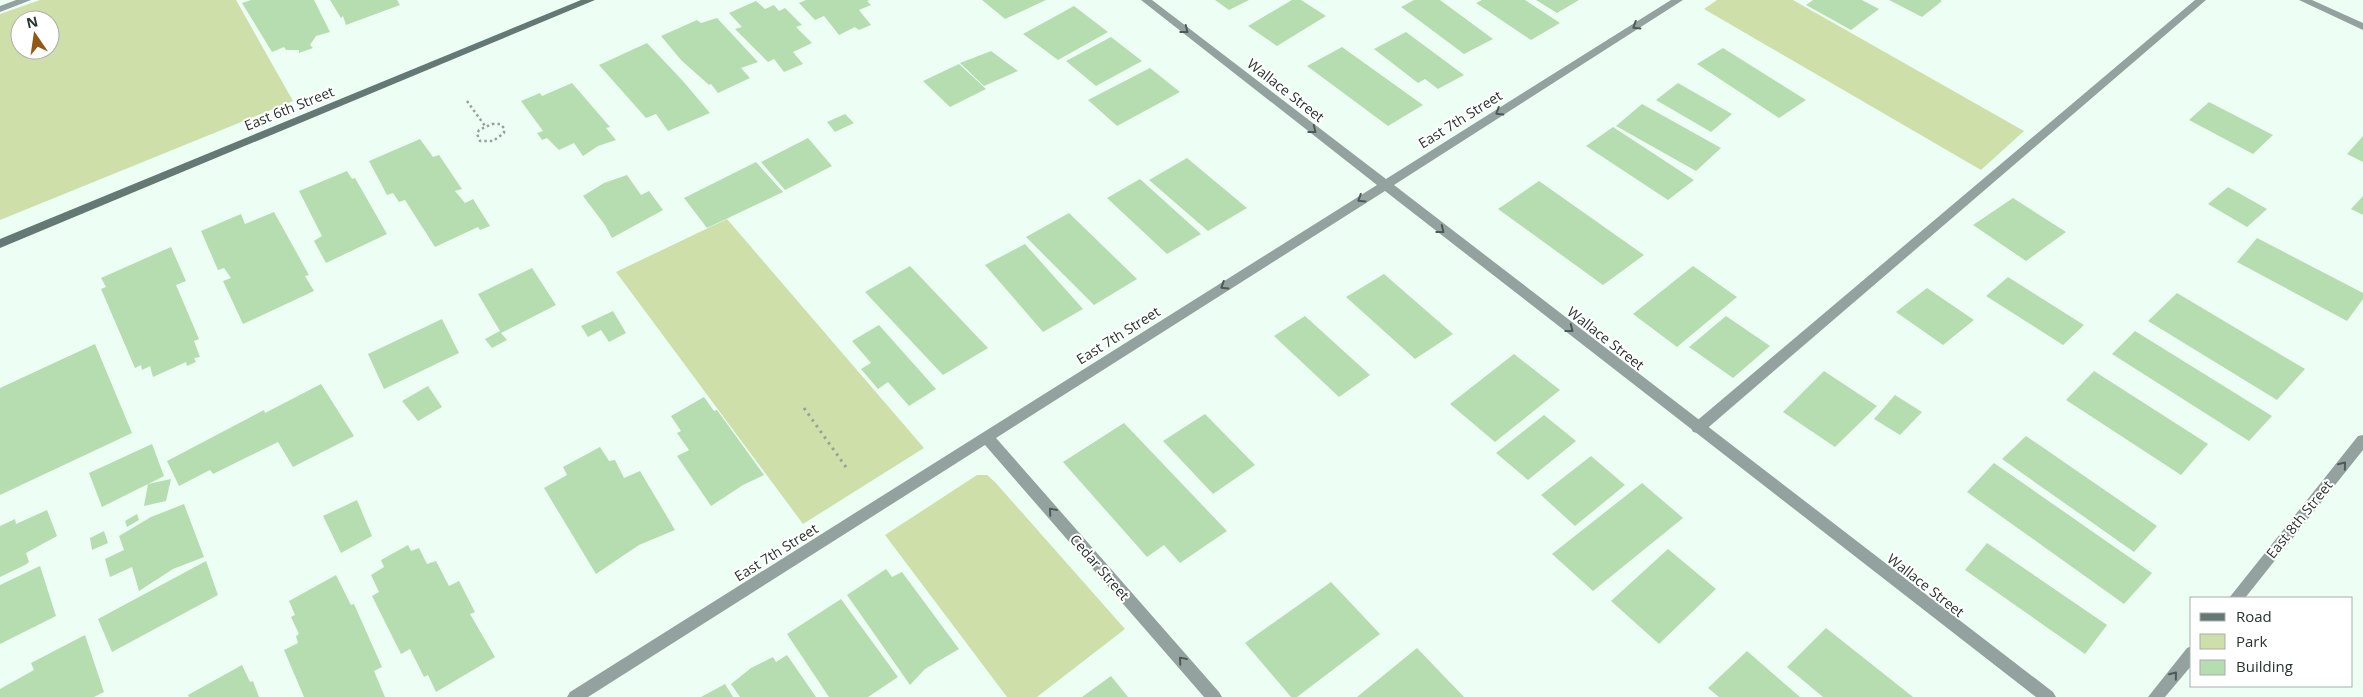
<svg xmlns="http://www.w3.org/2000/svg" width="2363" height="697" viewBox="0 0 2363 697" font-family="'Open Sans',sans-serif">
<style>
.green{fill:#cedfaa;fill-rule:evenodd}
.building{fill:#b5ddaf}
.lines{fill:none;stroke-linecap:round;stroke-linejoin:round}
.path-far1{stroke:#94a39a;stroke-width:2.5;stroke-dasharray:2.5 3;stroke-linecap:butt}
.path{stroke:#94a39a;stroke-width:3;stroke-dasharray:2.5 4.5;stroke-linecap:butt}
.service{fill:#94a29f;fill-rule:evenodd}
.minor{fill:#94a29f;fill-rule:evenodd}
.tertiary{fill:#94a29f;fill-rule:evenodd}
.secondary{fill:#647974;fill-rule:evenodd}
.oneway{stroke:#4e5a56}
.labels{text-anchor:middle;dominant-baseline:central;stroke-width:4;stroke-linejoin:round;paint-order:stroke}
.street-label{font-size:14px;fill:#29342e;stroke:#fff}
</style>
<rect width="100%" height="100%" fill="#edfff4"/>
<!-- green -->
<path class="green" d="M40 0H236L293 101 0 220V14ZM20 20H50V50H20Z
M1717 0H1793L2024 131 1981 170 1704 9Z
M727 219 924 448 803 524 616 272Z
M977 475H987L995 482 1125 629 1037 697H1007L885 535Z"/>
<!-- building -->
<path class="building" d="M251 0H314L330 32 316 36 310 45 313 48 299 53V50H286L284 47 272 52 242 3Z
M330 0H397L400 5 346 25 343 16 341 18Z
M806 0H870L867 1 871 5 859 10 871 25 859 30 855 27 839 35 824 16 815 20 799 3Z
M982 0H1046L1005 19Z
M1215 0H1249L1229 10Z
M1292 0H1301L1326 16 1277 46 1248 26Z
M1414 0H1440L1493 39 1464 54 1401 7Z
M1482 0H1525L1560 23 1531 40 1476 3Z
M1536 0H1579L1557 13Z
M1813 0H1862L1879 9 1851 30 1806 5Z
M1889 0H1940L1942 1 1922 17Z
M756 1 765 9 774 5 779 11 785 8 802 25 796 27 812 43 793 52 803 64 784 72 774 59 768 62 735 29 742 27 729 13Z
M1074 6 1108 32 1058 60 1023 34Z
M717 18 758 62 741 68 750 78 718 93 711 84 709 85 681 60 661 36 697 20 701 23Z
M1406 32 1464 75 1438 89 1425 79 1418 83 1374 49Z
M1111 37 1142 61 1096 86 1066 61Z
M647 43 682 80 710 113 668 131 656 114 646 118 599 65Z
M1342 47 1423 105 1388 126 1307 66Z
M1723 48 1806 100 1779 118 1697 64Z
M991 51 1018 71 984 86 960 63Z
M959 64 986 89 950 107 923 81Z
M1150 68 1180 92 1117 126 1088 100Z
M572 83 610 127 606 128 616 140 598 146 583 156 574 143 559 150 547 138 542 140 537 133 543 131 521 101 540 93 542 96Z
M1678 83 1732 114 1711 132 1656 100Z
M2209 102 2273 135 2253 154 2189 120Z
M1642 104 1721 148 1696 171 1616 126Z
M845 114 854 123 835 132 827 122Z
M1613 127 1694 180 1668 200 1586 146Z
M2363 136V162L2347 154Z
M808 138 832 166 785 190 761 162Z
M420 139 433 157 439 155 462 189 455 191 465 203 473 199 490 226 480 230 478 227 435 247 405 200 399 202 393 193 387 195 369 161Z
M1187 158 1247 208 1208 231 1149 180Z
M756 162 783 192 707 228 684 198Z
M347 171 352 179 355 178 387 234 326 263 314 241 322 236 299 191Z
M627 175 641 195 649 191 663 210 612 238 605 225 583 196 604 183Z
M1140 179 1201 234 1167 254 1107 198Z
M1539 181 1644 255 1603 285 1498 209Z
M2228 187 2267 209 2247 227 2208 204Z
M2363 196V215L2351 209Z
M2013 198 2066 232 2026 261 1973 225Z
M274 212 309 275 305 276 314 291 243 324 223 281 231 278 224 268 218 270 201 231 241 214 245 224Z
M1069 213 1137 279 1094 305 1026 237Z
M2257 238 2363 293V299L2347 321 2237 262Z
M1025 244 1083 309 1043 332 985 265Z
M171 247 186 281 176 285 199 339 194 341 200 357 194 358 196 362 187 366 186 362 153 377 150 366 142 370 141 365 135 368 101 289 106 287 101 278Z
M910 266 988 348 943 375 865 292Z
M1693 266 1737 297 1677 347 1633 314Z
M532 268 556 305 501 333 507 340 492 348 485 339 500 331 478 294Z
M1384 274 1453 334 1415 359 1346 297Z
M2008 277 2084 325 2063 345 1986 296Z
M1927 288 1974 320 1943 345 1896 312Z
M2177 293 2305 369 2277 400 2148 321Z
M613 311 626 333 609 342 601 330 588 337 581 326Z
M1305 316 1370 375 1339 397 1274 336Z
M1726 316 1770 346 1733 378 1689 347Z
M442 319 459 353 384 389 368 354Z
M879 325 936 389 909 406 888 382 878 389 861 369 871 363 852 341Z
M2135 331 2272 416 2249 441 2112 354Z
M95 344 132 433 0 495V388Z
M1514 354 1560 390 1495 442 1450 404Z
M1824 371 1877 406 1835 447 1783 412Z
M2094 371 2208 444 2181 475 2066 400Z
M321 384 354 436 293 467 278 442 213 474 210 470 179 486 167 461 264 410 265 413Z
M428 386 442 407 418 421 402 401Z
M1895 395 1922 412 1900 435 1874 419Z
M704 397 714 411 717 410 764 475 743 485 711 506 677 456 689 450 677 433 681 431 671 416Z
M1205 414 1255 465 1213 494 1163 441Z
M1544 415 1576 441 1528 480 1496 453Z
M1124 423 1227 531 1180 563 1164 545 1147 557 1063 462Z
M2026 436 2157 526 2134 552 2002 459Z
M152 444 164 476 102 507 89 473Z
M600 447 609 461 615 460 624 478 640 471 675 530 639 545 596 574 544 488 567 475 563 467Z
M1591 456 1625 485 1575 526 1541 495Z
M1994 463 2152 573 2124 604 1967 492Z
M171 479 166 501 144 506 148 484Z
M1642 483 1683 518 1593 591 1552 554Z
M357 500 372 536 341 553 323 516Z
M184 504 204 557 173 569 139 591 132 567 110 577 105 559 124 550 119 536 151 517Z
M47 510 57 536 26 553 29 562 25 565 0 577V526L15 519 16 524Z
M137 514 139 520 127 527 125 521Z
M104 531 108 543 92 550 90 538Z
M1987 543 2107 625 2085 654 1965 570Z
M408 545 411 551 419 548 427 564 436 561 449 586 459 581 475 612 470 614 495 657 436 692 428 675 424 677 410 649 401 654 372 596 379 592 371 575 384 567 381 560Z
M1668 549 1716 589 1659 644 1611 601Z
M206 561 218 595 112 652 98 619Z
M40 566 56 616 0 644V585Z
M886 569 892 577 902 572 959 649 925 669 910 685 847 595Z
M336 575 351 605 354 604 382 667 374 671 385 697H304L284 650 298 643 296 636 299 634 291 617 295 615 289 601Z
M1331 582 1380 634 1297 697H1291L1245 643Z
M841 599 898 677 868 697H829L787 634Z
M1826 628 1913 697H1823L1787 667Z
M85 635 104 692 94 697H0V689L34 670 31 663Z
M1417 648 1464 697H1357Z
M1747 651 1800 697H1719L1708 688Z
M787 655 816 697H740L731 684 751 668 773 657 776 662Z
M242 665 250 682 253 681 259 697H189L188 695Z
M1111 676 1128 697H1082Z
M725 684 733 697H701Z"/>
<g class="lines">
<!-- path-far1 -->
<path class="path-far1" d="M467 101 485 126
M492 124H500L504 128V133L493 141H480L477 134 479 130Z"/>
<!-- path -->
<path class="path" d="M804 408 848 470"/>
<!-- service -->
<path class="service" d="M16 0H31L0 12V6Z
M2195 0H2206L1703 432 1698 433 1693 432 1691 428 1693 424Z
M2299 0H2312L2363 23V30Z"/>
<!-- minor -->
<path class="minor" d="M1141 0H1152L1386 179 1671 0H1683L1394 185 2053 692 2056 697H2036L1385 191 996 438 1219 692 1222 697H1204L985 445 588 697H567L570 692 1377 185Z"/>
<!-- tertiary -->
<path class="tertiary" d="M2363 435V450L2245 598H2229L2358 436Z
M2192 646V665L2165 697H2148L2187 648Z"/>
<!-- secondary -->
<path class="secondary" d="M581 0H595L0 248V239Z"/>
</g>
<!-- one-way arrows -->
<defs><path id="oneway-chevron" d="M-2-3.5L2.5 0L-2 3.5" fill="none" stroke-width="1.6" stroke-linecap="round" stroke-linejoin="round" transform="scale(1.25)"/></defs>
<g class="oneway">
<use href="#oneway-chevron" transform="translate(1636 26) rotate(148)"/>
<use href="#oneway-chevron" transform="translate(1185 30) rotate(38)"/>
<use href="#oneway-chevron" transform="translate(1499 112) rotate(148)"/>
<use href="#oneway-chevron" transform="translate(1313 130) rotate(38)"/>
<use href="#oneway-chevron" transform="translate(1361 199) rotate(148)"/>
<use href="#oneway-chevron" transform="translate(1441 230) rotate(38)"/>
<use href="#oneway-chevron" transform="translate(1224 286) rotate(148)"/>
<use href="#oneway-chevron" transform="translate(1570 329) rotate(38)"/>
<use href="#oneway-chevron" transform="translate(2343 465) rotate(-51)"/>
<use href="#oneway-chevron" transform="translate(1052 511) rotate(-131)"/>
<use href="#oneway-chevron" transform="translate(1182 660) rotate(-131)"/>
<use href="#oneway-chevron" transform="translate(2174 675) rotate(-51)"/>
</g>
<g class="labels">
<!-- street labels -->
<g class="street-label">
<text transform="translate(1286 90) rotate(38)">Wallace Street</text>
<text transform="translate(289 108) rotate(-22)">East 6th Street</text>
<text transform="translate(1460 119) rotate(-32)">East 7th Street</text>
<text transform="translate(1118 335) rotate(-32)">East 7th Street</text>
<text transform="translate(1606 338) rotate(38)">Wallace Street</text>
<text transform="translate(2299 519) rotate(-51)">East 8th Street</text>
<text transform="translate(776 552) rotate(-32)">East 7th Street</text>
<text transform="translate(1100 567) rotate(49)">Cedar Street</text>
<text transform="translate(1926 585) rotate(38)">Wallace Street</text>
</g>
</g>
<!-- legend -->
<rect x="2190" y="597" width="162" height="90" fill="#ffffff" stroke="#a9aeab"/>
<rect x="2200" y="613" width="25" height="8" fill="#647974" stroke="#a9aeab"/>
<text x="2236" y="622" font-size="15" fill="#29342e">Road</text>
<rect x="2200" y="634" width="25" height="15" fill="#cedfaa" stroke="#a9aeab"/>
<text x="2236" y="647" font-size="15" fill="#29342e">Park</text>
<rect x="2200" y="660" width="25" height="15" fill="#b5ddaf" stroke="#a9aeab"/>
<text x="2236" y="672" font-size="15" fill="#29342e">Building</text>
<!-- north arrow -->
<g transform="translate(35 35) rotate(347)"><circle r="24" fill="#ffffff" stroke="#a9aeab"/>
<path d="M0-4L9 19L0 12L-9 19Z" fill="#925915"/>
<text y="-8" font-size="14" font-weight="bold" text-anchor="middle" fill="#29342e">N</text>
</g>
</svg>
